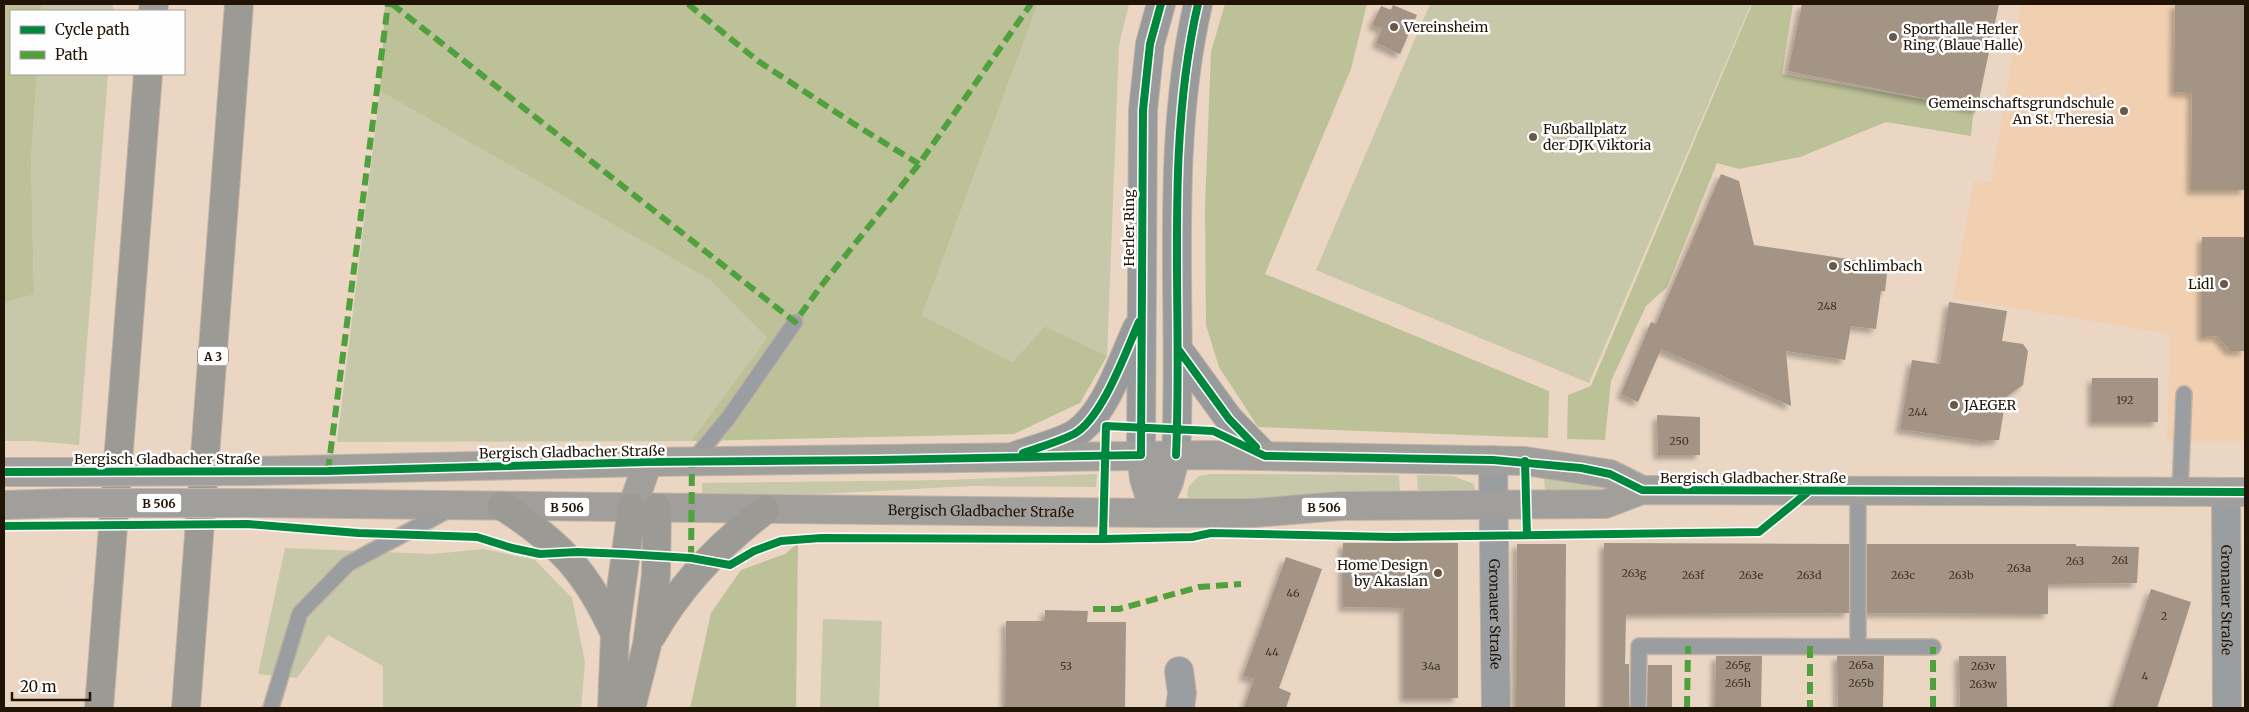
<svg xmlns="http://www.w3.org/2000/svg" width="2249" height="712" viewBox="0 0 2249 712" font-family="Merriweather,serif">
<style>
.built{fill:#f0d0b1}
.green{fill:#c7c7a9}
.forest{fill:#bdc198}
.building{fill:#a49485;filter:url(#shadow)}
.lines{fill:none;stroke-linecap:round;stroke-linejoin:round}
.service-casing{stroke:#c3b3a4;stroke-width:18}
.minor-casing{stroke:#c3b3a4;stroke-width:30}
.secondary-casing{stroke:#c3b3a4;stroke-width:30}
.primary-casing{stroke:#c3b3a4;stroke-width:30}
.motorway-casing{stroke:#c3b3a4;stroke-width:30}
.service{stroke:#9a9ea0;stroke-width:15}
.minor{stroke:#9a9ea0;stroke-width:28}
.secondary{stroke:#999a9c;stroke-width:28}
.primary{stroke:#a09f9b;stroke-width:28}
.motorway{stroke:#9c9a95;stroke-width:28}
.primary-bridge-casing{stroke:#c3b3a4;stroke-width:30;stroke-linecap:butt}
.primary-bridge{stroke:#a09f9b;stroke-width:28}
.quiet{stroke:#50a03d;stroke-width:6;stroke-dasharray:12 6;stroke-linecap:butt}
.cycleway-casing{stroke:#fefefe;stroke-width:11}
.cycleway{stroke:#00873e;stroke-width:8}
.poi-dot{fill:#675849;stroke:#fefefe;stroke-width:2}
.labels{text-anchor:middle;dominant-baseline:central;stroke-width:5;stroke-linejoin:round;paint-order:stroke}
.number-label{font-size:11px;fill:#423426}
.shield{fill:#fefefe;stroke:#635a51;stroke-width:1}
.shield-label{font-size:12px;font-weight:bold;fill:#211407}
.poi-label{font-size:14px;fill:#211407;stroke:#fefefe;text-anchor:start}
.street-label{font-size:14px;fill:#211407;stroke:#fefefe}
</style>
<defs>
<filter id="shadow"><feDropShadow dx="-4.5" dy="4.5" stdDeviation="2.5" flood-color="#0004"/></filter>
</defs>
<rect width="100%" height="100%" fill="#ead6c3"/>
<!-- built -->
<path class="built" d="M2021 4H2245V441H2167L2170 334 1953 298 1974 180 1991 183Z"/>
<!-- green -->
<path class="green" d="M42 4H113V11H41Z
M1038 4H1129L1119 45 1107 356 1045 326 1012 362 922 315Z
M1430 4H1751L1589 383 1316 270Z
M37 74H108L79 445 34 441H4V302L34 293 31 160Z
M380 91 710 280 767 338 691 441 337 442Z
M1097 474 1096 487 971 486 819 494H702V483L947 480Z
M1210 474 1399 475 1400 491H1347L1208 506 1192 502 1187 495 1189 486 1199 476Z
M1417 475 1453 476 1474 484 1475 490H1418Z
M1544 477 1605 485 1603 490H1545Z
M285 548 433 554 484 549 535 560 572 598 585 662 581 708H383V666L328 635 297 678 258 674Z
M823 619 882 621 879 708H820Z"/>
<!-- forest -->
<path class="forest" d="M4 4H42L41 11H11V74H37L31 160 34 294 4 302Z
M385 4H1038L922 315 1012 362 1045 326 1107 356 1080 403 1014 434 691 441 767 338 710 280 380 91Z
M1225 4H1367L1351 69 1265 274 1549 391 1548 438 1258 427 1219 367 1206 325 1205 207 1211 52Z
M1752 4H1793L1782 74 1977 109 1973 115 1971 136 1886 122 1800 157 1739 169 1717 163 1667 287 1646 306 1611 381 1605 440 1567 439 1568 395 1591 386Z
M798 543 796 708H690L711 613 741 570 785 554Z"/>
<!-- building -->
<path class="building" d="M1802 4H1999L1977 109 1788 71Z
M2175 4H2245V190H2191L2192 93 2174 92Z
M1393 5 1417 15 1400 54 1376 43 1382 29 1372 25 1381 6 1391 10Z
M1721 174 1739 181 1754 245 1888 265 1885 291H1881L1876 329 1851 326 1845 360 1786 351 1791 406 1661 349 1638 402 1621 394 1651 322 1656 324Z
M2202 237H2245V351H2230L2217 336 2202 337Z
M1949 302 2007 311 2002 341 2023 344 2028 351 2023 385 2006 397 1999 440 1981 441 1900 429 1912 360 1940 364Z
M2092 378H2158V422H2092Z
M1657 415 1700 417V455H1658Z
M1343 543H1458V698H1404V608L1343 607Z
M1604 543 1849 544V613L1626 614 1625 664H1629V708H1604Z
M1517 544H1566L1565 708H1516Z
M1867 544H2076V546L2139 547 2137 583 2048 584V614L1867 613Z
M1286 557 1322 569 1279 688 1291 693 1286 708H1244L1254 679 1243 676Z
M2151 589 2191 602 2172 662 2157 708H2112Z
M1045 610 1088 611 1087 622H1126L1125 708H1005L1006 621H1045Z
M1716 656H1762L1761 708H1715Z
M1837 656H1884L1883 708H1838Z
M1959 656H2006L2007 708H1960Z
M1648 665H1672V708H1647Z"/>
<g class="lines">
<!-- service casing -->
<g class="service-casing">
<path id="service" d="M692 462 729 417 795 322
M2180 492 2184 394
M1858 646V492
M271 708 300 613 348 564 450 509
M1638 708 1639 646 1933 647"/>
</g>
<!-- minor casing -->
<g class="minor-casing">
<g id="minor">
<path id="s1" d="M1493 460 1496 708"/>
<path id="s2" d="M2226 492 2227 708"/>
<path d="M1179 671 1182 693 1180 708"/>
</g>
</g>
<!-- secondary casing -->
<g class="secondary-casing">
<path id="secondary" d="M1178 349 1229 419 1265 456
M1141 455 1143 110 1150 44 1161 4
M1176 455C1183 305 1164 151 1198 4
M1015 456C1031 450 1063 442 1076 433 1106 413 1122 360 1137 328"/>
</g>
<!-- primary casing -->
<g class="primary-casing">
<g id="primary">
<path d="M1141 455 1144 479 1155 513"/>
<path d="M252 471 648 462 1207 455 1525 461 1610 474 1642 490"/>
<path d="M4 472H71"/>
<path id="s3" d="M250 503 1155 513H1253L1340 506 1605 504 1642 490 2245 492"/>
<path d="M4 505 69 503"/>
<path d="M632 508 648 462"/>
<path d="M1155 513 1169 482 1176 455"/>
</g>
</g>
<!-- motorway casing -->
<g class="motorway-casing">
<path id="motorway" d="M153 11 154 4
M502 506C559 542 587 572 615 634
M652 635C681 584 719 545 765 510
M99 708 148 74
M186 708 239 4
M612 708 615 634 632 508
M631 708 647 645 656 575 657 508"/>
</g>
<!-- service -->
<use href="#service" class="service"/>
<!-- minor -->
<use href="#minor" class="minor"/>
<!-- secondary -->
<use href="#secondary" class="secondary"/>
<!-- primary -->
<use href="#primary" class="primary"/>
<!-- motorway -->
<use href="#motorway" class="motorway"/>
<!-- primary-bridge casing -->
<g class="primary-bridge-casing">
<path id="primary-bridge" d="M71 472 252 471
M69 503H250"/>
</g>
<!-- primary-bridge -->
<use href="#primary-bridge" class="primary-bridge"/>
<!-- quiet -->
<path class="quiet" d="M392 4 795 322 821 286 919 164 1031 4
M688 4 758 61 854 124 919 164
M328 471 388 4
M691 558 692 462
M1093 609H1119L1199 587 1241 584
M1810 646V708
M1687 708 1688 646
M1933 708V647"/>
<!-- cycleway casing -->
<g class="cycleway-casing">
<path id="cycleway" d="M1178 349 1229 419 1256 447
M1023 453C1040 447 1058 442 1074 434 1102 419 1126 351 1139 322
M1176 455C1183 305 1164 151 1198 4
M1525 461 1527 535
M4 472 328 471 648 462 876 460 1141 455 1143 110 1150 44 1161 4
M4 526 248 524 358 533 477 537 512 548 540 554 577 552 625 554 691 558 730 565 754 551 781 541 821 538 1103 539 1192 537 1211 533 1392 537 1759 532 1808 492
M1103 539 1106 426 1213 431 1265 456 1493 460 1581 468 1610 474 1642 490 2245 492"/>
</g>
<!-- cycleway -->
<use href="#cycleway" class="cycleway"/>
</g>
<!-- markers -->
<g class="poi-dot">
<circle cx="1394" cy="27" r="5"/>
<circle cx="1893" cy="37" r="5"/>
<circle cx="2124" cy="111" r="5"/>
<circle cx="1533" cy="137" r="5"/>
<circle cx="1833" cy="266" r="5"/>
<circle cx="2224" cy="284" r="5"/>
<circle cx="1954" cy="405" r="5"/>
<circle cx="1438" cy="573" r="5"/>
</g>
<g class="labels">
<!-- number labels -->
<g class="number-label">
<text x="1827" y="306">248</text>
<text x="2125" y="400">192</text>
<text x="1918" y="412">244</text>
<text x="1679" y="441">250</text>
<text x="2120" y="560">261</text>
<text x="2075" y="561">263</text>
<text x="2019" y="568">263a</text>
<text x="1634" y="573">263g</text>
<text x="1693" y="575">263f</text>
<text x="1751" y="575">263e</text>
<text x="1809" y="575">263d</text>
<text x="1903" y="575">263c</text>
<text x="1961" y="575">263b</text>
<text x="1293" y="593">46</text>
<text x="2164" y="616">2</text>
<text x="1272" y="652">44</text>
<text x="1738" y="665">265g</text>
<text x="1861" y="665">265a</text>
<text x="1066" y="666">53</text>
<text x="1431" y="666">34a</text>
<text x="1983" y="666">263v</text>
<text x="2145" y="676">4</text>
<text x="1738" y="683">265h</text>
<text x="1861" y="683">265b</text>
<text x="1983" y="684">263w</text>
</g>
<!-- shield labels -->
<g class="shield">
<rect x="198" y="346.5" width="30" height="19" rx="4"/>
<rect x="136.5" y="493.5" width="45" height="19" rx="4"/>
<rect x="544.5" y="497.5" width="45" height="19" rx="4"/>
<rect x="1301.5" y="497.5" width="45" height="19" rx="4"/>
</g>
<g class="shield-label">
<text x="213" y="356">A 3</text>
<text x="159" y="503">B 506</text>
<text x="567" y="507">B 506</text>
<text x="1324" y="507">B 506</text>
</g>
<!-- poi labels -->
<g class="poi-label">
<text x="1404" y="27">Vereinsheim</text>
<text x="1903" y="29">Sporthalle Herler<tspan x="1903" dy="16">Ring (Blaue Halle)</tspan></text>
<text x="2114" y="103" text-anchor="end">Gemeinschaftsgrundschule<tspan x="2114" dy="16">An St. Theresia</tspan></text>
<text x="1543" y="129">Fußballplatz<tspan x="1543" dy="16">der DJK Viktoria</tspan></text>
<text x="1843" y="266">Schlimbach</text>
<text x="2214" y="284" text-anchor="end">Lidl</text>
<text x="1964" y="405">JAEGER</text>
<text x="1428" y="565" text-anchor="end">Home Design<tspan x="1428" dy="16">by Akaslan</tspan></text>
</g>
<!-- street labels -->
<g class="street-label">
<text transform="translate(1129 228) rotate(-90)">Herler Ring</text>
<text transform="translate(572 452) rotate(-1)">Bergisch Gladbacher Straße</text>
<text x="167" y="459">Bergisch Gladbacher Straße</text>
<text x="1753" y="478">Bergisch Gladbacher Straße</text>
<text stroke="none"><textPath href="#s3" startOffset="731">Bergisch Gladbacher Straße</textPath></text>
<text stroke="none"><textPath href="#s2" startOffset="108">Gronauer Straße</textPath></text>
<text stroke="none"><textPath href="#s1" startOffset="154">Gronauer Straße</textPath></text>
</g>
</g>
<!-- border -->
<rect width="2249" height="712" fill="none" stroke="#211407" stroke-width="10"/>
<!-- legend -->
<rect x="10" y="10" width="175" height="65" fill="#fefefe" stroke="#a6a09b"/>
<rect x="20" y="26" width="25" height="8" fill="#00873e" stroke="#a6a09b"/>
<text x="55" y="35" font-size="15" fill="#211407">Cycle path</text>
<rect x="20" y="51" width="25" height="8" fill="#50a03d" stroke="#a6a09b"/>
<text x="55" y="60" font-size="15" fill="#211407">Path</text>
<!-- scale -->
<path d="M12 692v8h78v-8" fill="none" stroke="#211407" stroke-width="2.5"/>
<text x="20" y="692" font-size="15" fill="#211407" stroke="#fefefe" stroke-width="4" paint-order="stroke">20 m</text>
</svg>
